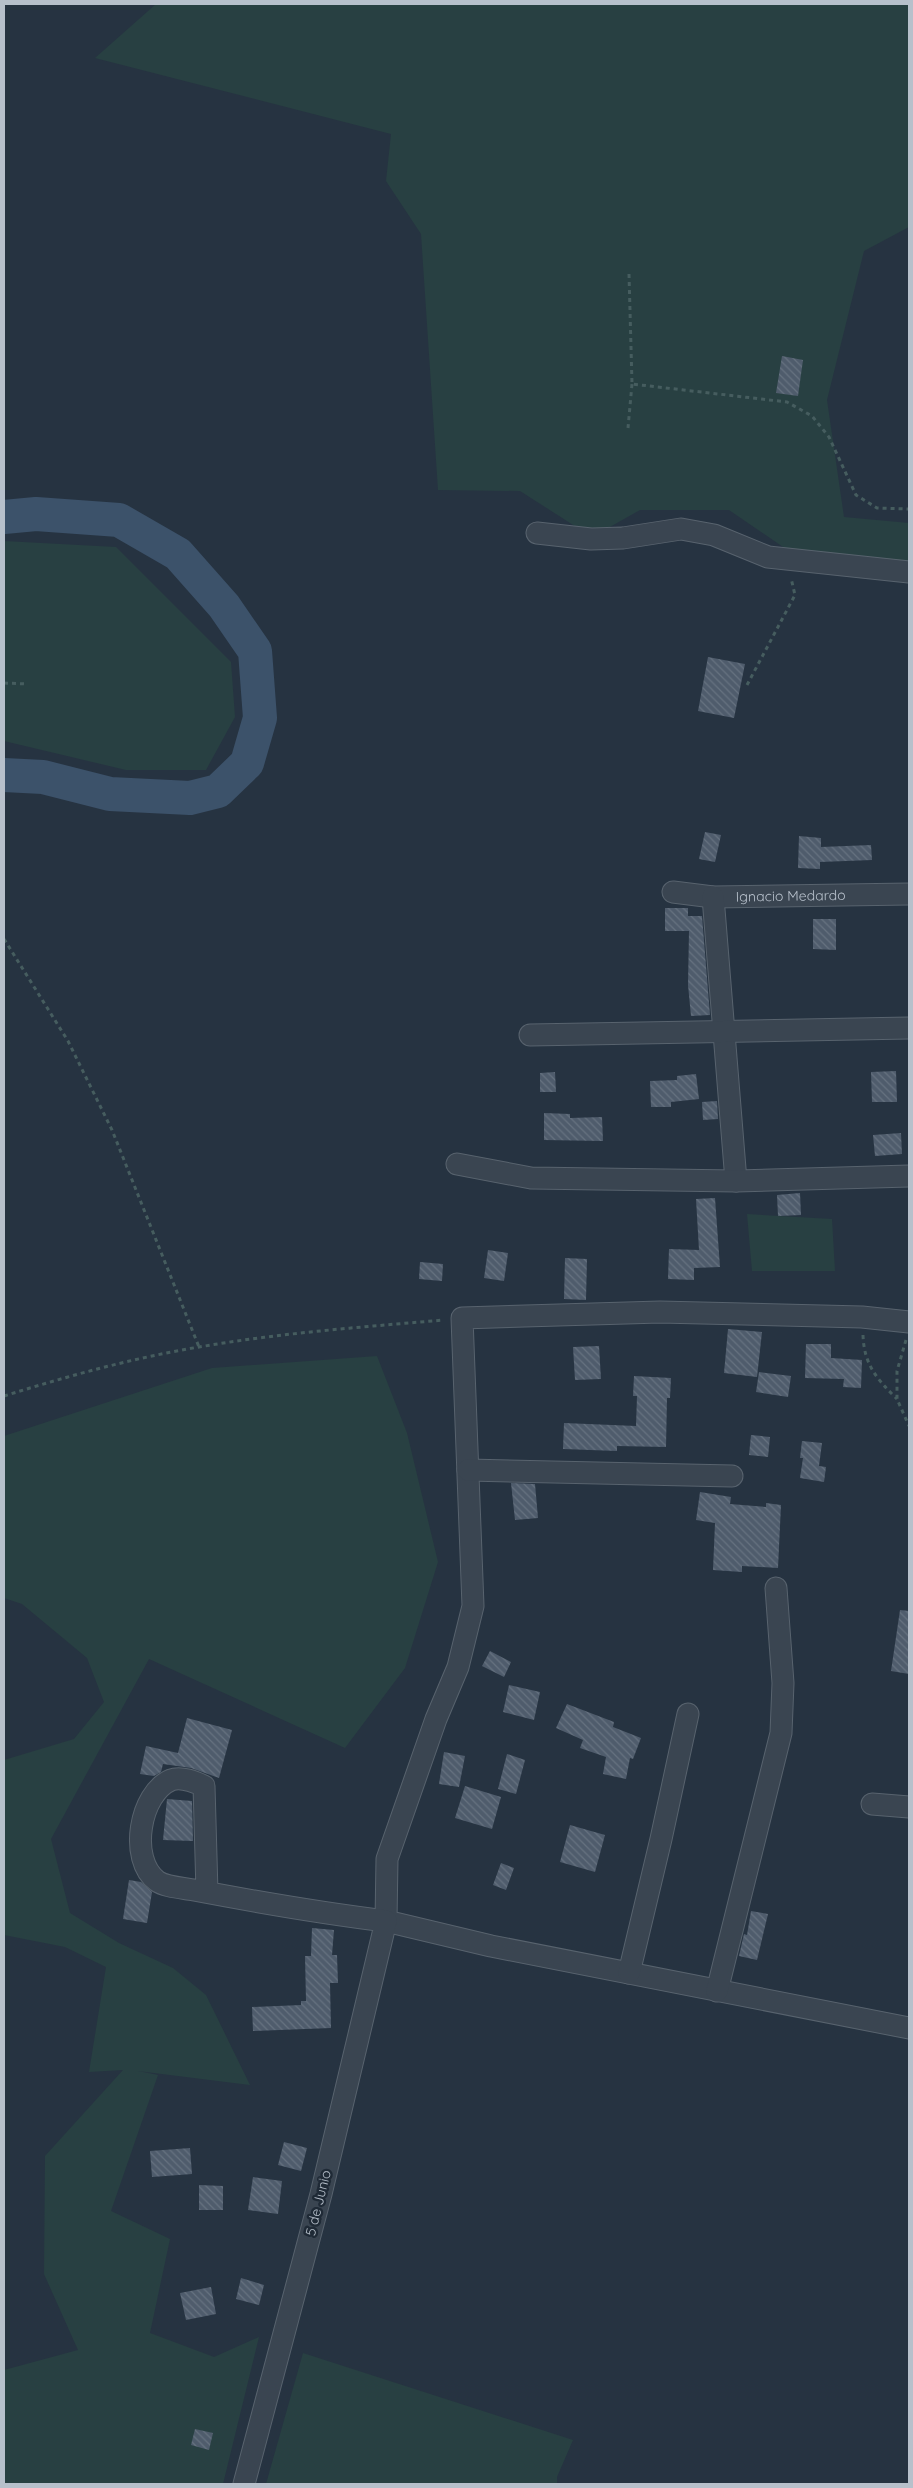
<svg xmlns="http://www.w3.org/2000/svg" width="913" height="2488" viewBox="0 0 913 2488" font-family="Quicksand,sans-serif">
<style>
.green{fill:#284042}
.lines{fill:none;stroke-linecap:round;stroke-linejoin:round}
.river{stroke:#3c526a;stroke-width:34}
.building{fill:url(#building-back-hatch)}
.minor-casing{stroke:#58636e;stroke-width:23}
.path{stroke:#465d5f;stroke-width:3;stroke-dasharray:4 4;stroke-linecap:butt}
.minor{stroke:#3a4551;stroke-width:21}
.labels{text-anchor:middle;dominant-baseline:central;stroke-width:5;stroke-linejoin:round;paint-order:stroke}
.street-label{font-size:14px;fill:#b7c0cb;stroke:#1f2a36}
</style>
<defs>
<pattern id="building-back-hatch" width="6" height="6" patternUnits="userSpaceOnUse" patternTransform="scale(1.25)"><rect width="6" height="6" fill="#4f5c6c"/><path d="M-1 5l2 2M0 0l6 6M5-1l2 2" fill="none" stroke="#667280"/></pattern>
</defs>
<rect width="100%" height="100%" fill="#263341"/>
<!-- green -->
<path class="green" d="M156 4H909V227L864 251 827 400 844 517 909 523V583L805 562 729 510H640L592 537 520 491 438 490 421 234 386 181 391 134 95 58Z
M4 541 116 547 231 662 235 717 206 770H126L4 741Z
M747 1214 832 1219 835 1271H752Z
M377 1356 407 1433 438 1562 405 1668 345 1748 149 1659 51 1839 70 1913 119 1943 173 1968 206 1995 250 2085 138 2071 158 2075 111 2211 170 2239 150 2333 214 2357 259 2337 223 2484H4V2370L78 2350 44 2274 45 2156 123 2070 89 2072 106 1967 65 1947 4 1935V1760L74 1739 104 1702 87 1658 22 1604 4 1598V1436L212 1368Z
M303 2353 573 2440 557 2477V2484H266Z"/>
<g class="lines">
<!-- river -->
<path class="river" d="M4 517 36 514 119 520 178 554 224 606 255 651 260 718 247 763 218 791 190 798 110 794 43 777 4 775"/>
</g>
<!-- building -->
<path class="building" d="M782 356 803 360 798 396 776 393Z
M708 657 745 664 734 718 698 711Z
M705 832 721 835 715 862 699 859Z
M799 836 821 838V847L871 845 872 860 820 862V869L798 868Z
M665 908H688V916H702L710 1015 691 1016 688 985 689 931H665Z
M813 919H836V950L813 949Z
M896 1071 897 1102H872L871 1072Z
M555 1072 556 1092H540V1073Z
M696 1074 699 1099 671 1102V1107H651L650 1081 677 1080V1076Z
M717 1101 718 1119 703 1120 702 1102Z
M544 1113 570 1114V1118L602 1117 603 1141 544 1140Z
M901 1133 902 1154 875 1156 873 1135Z
M800 1193 801 1215 778 1216 777 1195Z
M715 1198 720 1267 694 1268V1280L668 1279 669 1249 699 1250 696 1199Z
M488 1250 508 1253 504 1281 484 1278Z
M565 1258 587 1259 586 1300 564 1299Z
M420 1262 443 1264 442 1281 419 1279Z
M728 1329 762 1332 757 1377 724 1373Z
M806 1344H831V1358L862 1360 861 1388 843 1387 844 1379 805 1378Z
M599 1346 601 1379 575 1380 573 1347Z
M759 1372 791 1376 788 1397 756 1392Z
M634 1376 671 1378 670 1398H667L666 1447 617 1446V1451L563 1449 564 1423 636 1426 637 1396H633Z
M751 1435 770 1437 768 1457 749 1455Z
M802 1441 822 1443 819 1466 826 1467 824 1482 800 1478 803 1458H800Z
M511 1483 535 1484 538 1518 515 1520Z
M700 1492 731 1497 730 1504 766 1507V1503L781 1505 778 1568 742 1566V1572L713 1570 715 1523 696 1520Z
M900 1610 909 1611V1674L891 1671Z
M490 1651 511 1662 504 1677 482 1666Z
M509 1685 540 1692 534 1720 503 1712Z
M567 1704 614 1722 613 1727 641 1738 633 1759 630 1758 626 1779 603 1774 606 1757 580 1748 583 1740 556 1728Z
M187 1718 232 1730 219 1778 191 1768 163 1764 161 1772 154 1776 140 1774 146 1746 178 1753Z
M444 1752 465 1756 459 1787 439 1784Z
M507 1754 525 1760 516 1794 498 1789Z
M465 1786 501 1797 492 1829 455 1818Z
M167 1799 192 1801 193 1841 163 1840Z
M570 1825 605 1835 595 1872 560 1862Z
M501 1863 514 1868 506 1890 493 1885Z
M129 1880 141 1882 152 1892 147 1923 123 1919Z
M751 1911 768 1914 757 1960 739 1956 744 1934 747 1935Z
M312 1928 334 1930 332 1955H337L338 1983H330L331 2028 253 2031 252 2007 301 2005V2001H306L305 1956H311Z
M284 2142 307 2148 301 2171 278 2165Z
M190 2148 192 2174 152 2177 150 2151Z
M253 2177 282 2181 278 2214 248 2210Z
M199 2185 223 2186V2210H199Z
M241 2278 264 2285 259 2305 236 2299Z
M211 2287 216 2314 186 2320 180 2293Z
M195 2429 213 2433 209 2450 191 2445Z"/>
<g class="lines">
<!-- minor casing -->
<g class="minor-casing">
<g id="minor">
<path d="M537 533 591 539 623 538 681 529 714 535 768 557 909 572"/>
<path id="s1" d="M673 892 713 897 909 894"/>
<path d="M713 897 736 1181"/>
<path d="M530 1035 909 1028"/>
<path d="M457 1164 531 1178 736 1181 909 1176"/>
<path d="M909 1322 862 1317 660 1312 462 1318 473 1606 458 1667 436 1719 387 1859 386 1921 491 1946 909 2028"/>
<path d="M468 1470 732 1476"/>
<path d="M872 1804 909 1807"/>
<path d="M207 1892 204 1786C195 1782 181 1776 171 1780 140 1793 128 1859 157 1881 165 1887 184 1888 194 1890 257 1902 321 1913 386 1921L321 2194 244 2484"/>
<path d="M629 1973 661 1839 688 1714"/>
<path d="M717 1991 781 1733 783 1683 776 1588"/>
</g>
</g>
<!-- path -->
<path class="path" d="M629 274 632 384 787 402 812 416 829 437 856 495 877 508 909 509
M628 428 632 384
M4 683 28 684
M747 685 795 595 791 578
M4 939 68 1041 112 1130 199 1347
M863 1335C864 1365 877 1379 897 1399
M906 1340 897 1371V1399L909 1426
M4 1396C68 1376 133 1358 199 1347 280 1333 362 1327 444 1320"/>
<!-- minor -->
<use href="#minor" class="minor"/>
</g>
<g class="labels">
<!-- street labels -->
<g class="street-label">
<text stroke="none"><textPath href="#s1" startOffset="118">Ignacio Medardo</textPath></text>
<text transform="translate(318 2203) rotate(-76)">5 de Junio</text>
</g>
</g>
<!-- border -->
<rect width="913" height="2488" fill="none" stroke="#b7c0cb" stroke-width="10"/>
</svg>
